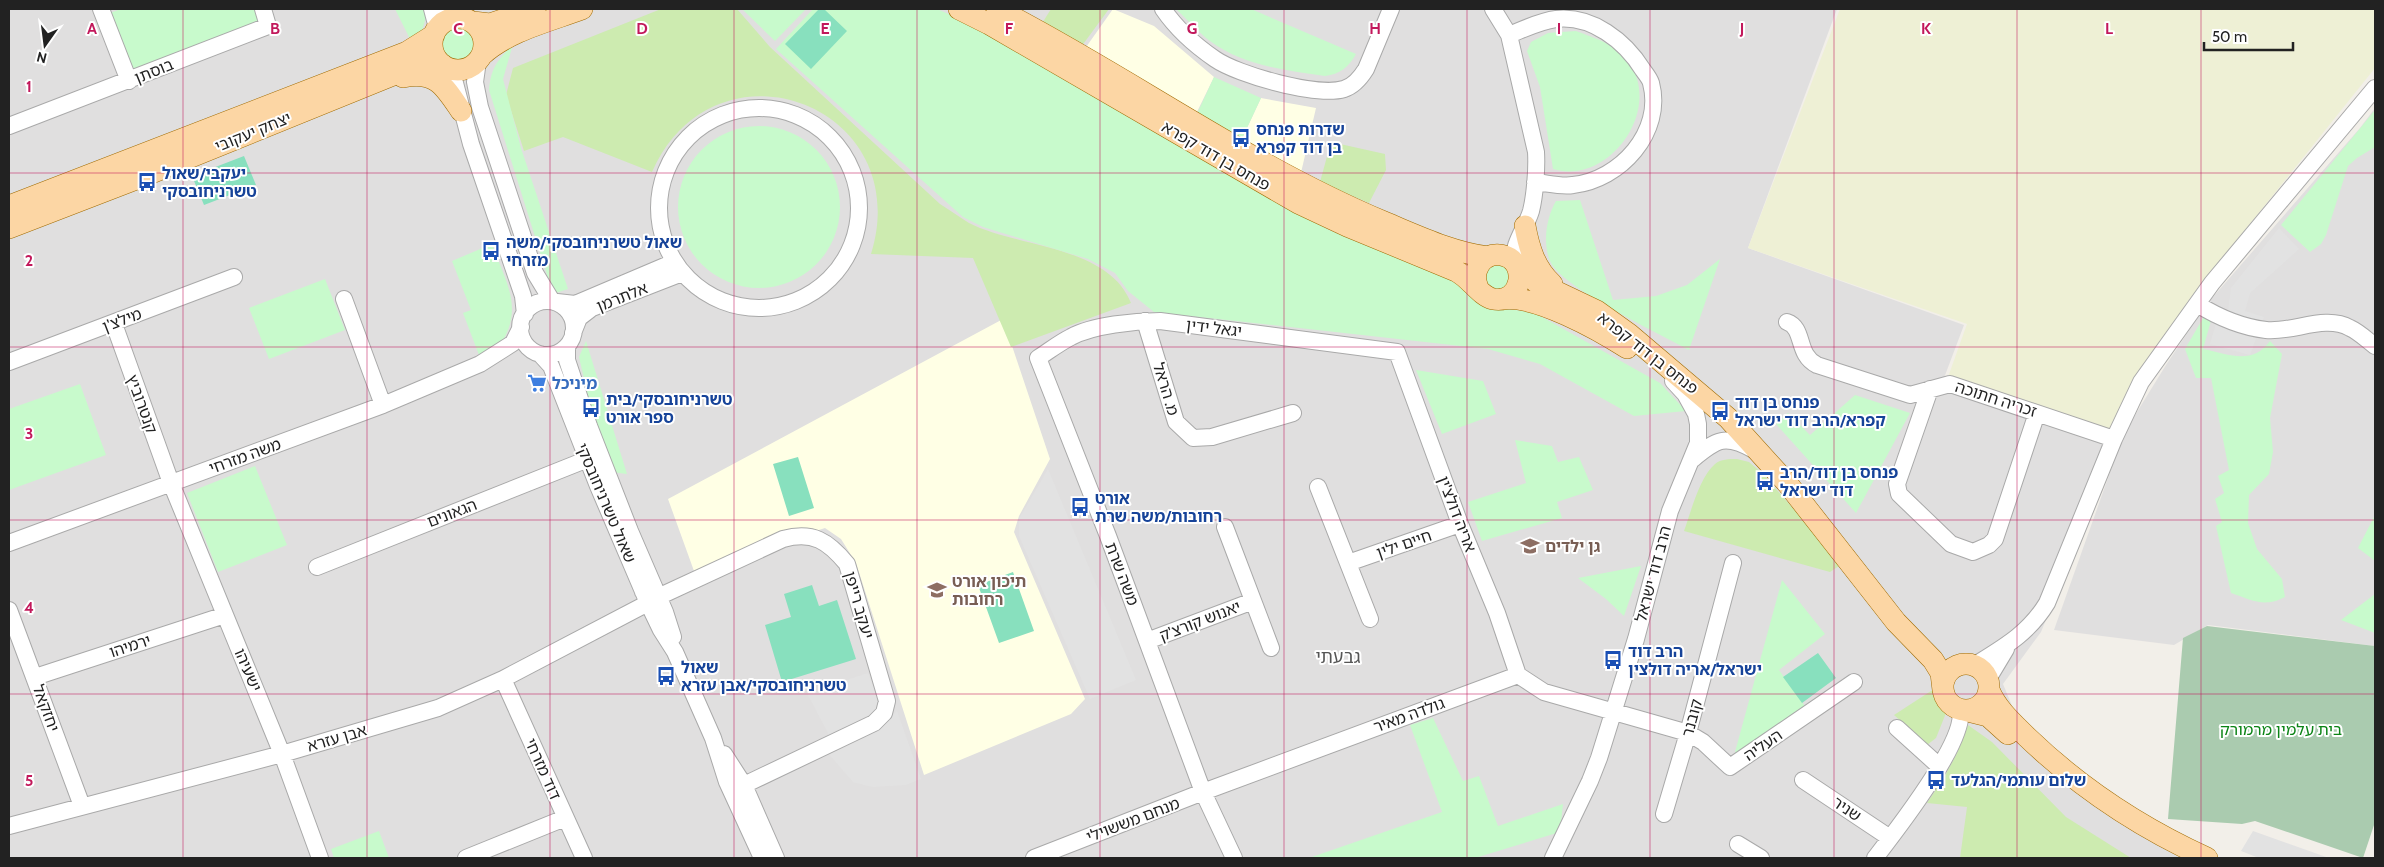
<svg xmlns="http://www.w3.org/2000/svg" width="2384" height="867" viewBox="0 0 2384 867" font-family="Cabin,'Noto Sans Hebrew',sans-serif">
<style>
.residential{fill:#e0dfdf}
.education{fill:#ffffe5}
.farmland{fill:#eef0d5}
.grass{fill:#cdebb0}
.cemetery{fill:#aacbaf}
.park{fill:#c8facc}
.pitch{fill:#88e0be}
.parking{fill:#e2e2e2}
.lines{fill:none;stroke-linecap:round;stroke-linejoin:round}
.minor-casing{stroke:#a9a9a9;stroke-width:18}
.major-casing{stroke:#a06b00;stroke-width:22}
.minor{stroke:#fff;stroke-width:16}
.major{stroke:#fcd6a4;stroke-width:21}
.grid{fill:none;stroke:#c2185b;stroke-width:1;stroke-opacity:0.55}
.labels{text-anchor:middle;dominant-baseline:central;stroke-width:4;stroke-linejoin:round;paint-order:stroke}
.street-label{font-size:16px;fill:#222;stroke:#fff}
.transit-label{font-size:16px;font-weight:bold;fill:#164399;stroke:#fff;text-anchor:start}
.shop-label{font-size:16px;font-weight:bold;fill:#366cbe;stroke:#fff;text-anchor:start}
.education-label{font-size:16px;font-weight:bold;fill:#785e54;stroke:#fff;text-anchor:start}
.park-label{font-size:16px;fill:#0c8416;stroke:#fff}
.neighbourhood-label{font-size:18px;fill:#555;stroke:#fff}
.grid-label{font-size:16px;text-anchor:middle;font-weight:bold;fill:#c2185b;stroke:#fff;stroke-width:4;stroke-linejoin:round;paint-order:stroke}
</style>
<rect width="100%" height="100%" fill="#f2efe9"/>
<!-- residential -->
<path class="residential" d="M9 9H1837L1748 248 1964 325 1944 378 2121 437 2041 632 2003 684 2025 737 2104 813 2180 858H9Z
M2375 108V646L2208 625 2174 645 2054 630 2124 433 2166 365 2206 305 2360 128Z"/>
<!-- education -->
<path class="education" d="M1113 9 1154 26 1214 77 1195 116 1084 50Z
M1261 98 1316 108 1300 177 1240 143Z
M1003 319 1050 459 1019 516 1014 532 1085 699 1071 714 924 775 856 563 841 539 825 528 694 571 668 499Z"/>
<!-- farmland -->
<path class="farmland" d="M1840 9H2375V68L2188 301 2134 387 2112 432 1948 377 1967 324 1748 248Z"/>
<!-- grass -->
<path class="grass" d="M661 9H737L770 47 940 204C950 210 959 217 969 223 1018 248 1108 245 1131 303L1011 347 973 258 871 254C917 105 715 30 652 172L563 137 524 151 506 95 513 68Z
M1051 9H1109L1081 47 1041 25Z
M1331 142 1385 154 1386 170 1369 203 1320 182Z
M1737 459 1749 462 1761 472 1842 564 1830 572 1684 531C1691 512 1699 478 1715 464 1721 459 1729 459 1737 459Z
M1934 689 1948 708 1936 738 1927 745 1894 715Z
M1968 725 1992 742 2066 817 2131 858H1960L1967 807 1927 803C1944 778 1959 754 1968 725Z"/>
<!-- cemetery -->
<path class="cemetery" d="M2207 626 2375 646V822L2363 858 2255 821 2242 824 2168 819 2183 638Z"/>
<!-- park -->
<path class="park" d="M121 9H256L262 22 133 72 110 13Z
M395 9H424L426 17 422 31 410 39Z
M742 9H806L775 41Z
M813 9H937L989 32 1267 196 1329 230 1453 279 1497 308 1533 312 1660 383 1686 411 1634 416 1540 364 1488 349 1154 312 1128 291 1115 273 1088 259 983 227 963 217 776 49Z
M1176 9H1251L1356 54C1348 68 1340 74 1325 76 1285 70 1244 66 1210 41 1198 32 1187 19 1176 9Z
M439 46a20 20 0 1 1 40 0a20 20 0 1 1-40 0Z
M1576 31C1594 38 1616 44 1628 61 1664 109 1609 186 1553 169L1540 87 1527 51 1531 42 1548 33Z
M513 44 503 79 521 148 568 289 553 294 489 90C491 67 498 60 513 44Z
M1214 77 1261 98 1240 143 1196 116Z
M2375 110V147L2357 158 2348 166 2326 235 2321 244 2310 252 2281 225Z
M678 207a81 81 0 1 1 162 0a81 81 0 1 1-162 0Z
M1580 200 1613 300 1656 296 1687 285 1720 259 1689 350C1660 334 1565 289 1551 263 1542 245 1546 218 1556 201Z
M492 244C505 281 525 308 500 345L479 355 463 313 471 310 452 261Z
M1493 263 1506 266 1511 283 1500 291 1487 287 1484 273Z
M325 279 345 330 269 359 249 308Z
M2206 313 2212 317 2203 349C2229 354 2252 366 2270 341L2282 354 2270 418 2273 452 2269 474 2249 495 2248 523 2257 549 2282 579 2285 597C2264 608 2252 600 2231 593L2216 526 2222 522 2215 499 2224 493 2218 476 2229 470 2211 378H2196L2185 349Z
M586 341 627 474 611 472 600 448 579 357Z
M1416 370 1483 381 1496 414 1442 434Z
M80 384 106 455 9 490V409Z
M1855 395 1910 413 1856 513 1776 424 1788 413 1810 435Z
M1515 440 1552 446 1558 462 1579 457 1593 490 1557 502 1562 518 1482 541 1468 502 1526 483Z
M255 466 287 545 218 572 187 493Z
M2375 515V561L2358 548Z
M1641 566 1624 616 1606 599 1578 578Z
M1782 580 1825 634 1779 670 1807 709 1737 757 1735 752Z
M2375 594V633L2341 620Z
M1433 718 1463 781 1479 776 1498 826 1563 804 1560 832 1475 858H1309L1442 812 1410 725Z
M379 831 389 858H334L331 849Z"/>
<!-- pitch -->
<path class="pitch" d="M819 9H824L847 31 811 69 785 44Z
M244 156 256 185 204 205 192 176Z
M798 457 814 508 789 516 773 464Z
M1013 572 1034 631 999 643 978 585Z
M812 585 819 606 837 600 856 659 782 682 765 625 791 617 784 594Z
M1818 653 1836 678 1802 703 1783 677Z"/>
<!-- parking -->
<path class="parking" d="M2279 228 2299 249 2250 293 2245 311 2264 317 2250 355 2210 344 2220 310 2228 311 2231 288Z
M1048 469 1136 680 1090 699 1019 536V519Z
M868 673 877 698V708L872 714 829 735 807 693Z
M897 711 921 779 906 785 872 787 853 782 828 753 884 725Z
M2253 831 2329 858H2259L2241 851Z"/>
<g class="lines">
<!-- minor casing -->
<g class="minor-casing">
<path id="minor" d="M101 9 129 81
M432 9 437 28
M445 9 454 19
M1163 9C1176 28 1196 46 1215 59 1238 75 1317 97 1344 89 1354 86 1361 77 1366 69L1391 9
M1493 9 1509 35 1536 152C1537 168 1535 195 1531 211 1526 228 1512 244 1514 262
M1509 35C1524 29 1540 21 1556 19 1592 15 1625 41 1643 70 1646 74 1650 79 1651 83 1664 132 1620 180 1573 185 1561 187 1547 183 1535 182
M478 61 475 82 480 107 535 273 552 301
M447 68 455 83 471 144 523 296 525 314
M659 208a100 100 0 1 1 200 0a100 100 0 1 1-200 0Z
M9 126 268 26 263 9
M344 299 383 405
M520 328a27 27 0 1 1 54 0a27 27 0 1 1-54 0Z
M557 302 575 304 674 262
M2197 304C2218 317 2240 327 2266 330 2293 333 2325 314 2350 328 2359 332 2367 340 2375 346
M1145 321 1176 422 1193 438 1212 437 1293 413
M1787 322C1805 328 1796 355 1817 365L1910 395 1950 384 2114 439
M114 324 171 483 282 754 320 858
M573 333 579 318 592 308 682 273
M567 347V360L589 426 630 531 665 612 673 637
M540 354 551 366 598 486 648 603 661 630 675 652 713 738 727 782 762 858
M9 362 234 277
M1930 389 1897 484 1899 494 1951 544 1973 552 1989 545 1995 539 2037 413
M1693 459C1717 439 1725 434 1754 450
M1318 487 1370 619
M1225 527 1271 648
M9 543 383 405 480 364 513 343 521 327
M1348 563 1460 524
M317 567 588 459
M643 592 658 597 783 539C813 531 828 541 847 564L887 701 884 713 874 723 744 785
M9 610 82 806
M1147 641 1253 601
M1975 665C2004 647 2029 633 2047 603L2114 439 2141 382 2212 283 2375 88
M1518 675 1544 692 1688 733 1703 742 1730 767 1854 682
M35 677 225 615
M503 679 584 858
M1988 679 2006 649
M1897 728 1939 766
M724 754 744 785 776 858
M1803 780 1890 838
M1664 814 1688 733 1733 563
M9 826 282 754 438 708 503 679 648 603
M1738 844 1761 858
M466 858 565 818
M1034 858 1203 792 1518 675
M1234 858 1203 792 1108 536 1038 358C1049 351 1059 343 1071 337 1093 325 1135 321 1160 321L1397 352 1460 524 1497 613 1518 675
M1553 858 1590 781 1599 758 1636 639 1670 511 1698 443V424L1696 414 1685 394 1673 381
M1875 858C1895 832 1968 739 1960 709"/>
</g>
<!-- major casing -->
<g class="major-casing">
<path id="major" d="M959 9 989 24 1298 203 1347 226 1456 271C1470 278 1480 296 1493 299 1522 305 1530 260 1501 255 1481 252 1471 272 1478 288
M997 9C1128 76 1248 165 1384 222 1418 236 1451 252 1488 257
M432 44a26 26 0 1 1 52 0a26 26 0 1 1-52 0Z
M473 22 490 24 535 9
M482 55C508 31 550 21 582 9
M403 77C436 70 445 87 461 111
M9 206 407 52 434 35
M1525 226C1529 248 1535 268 1552 284
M9 228 144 176 420 64 427 63 443 65
M1516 264 1536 282 1597 311 1629 334 1728 418 1787 483 1896 622 1933 660 1941 673 1943 690
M1502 299C1535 294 1599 330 1627 348
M1943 687a23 23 0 1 1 46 0a23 23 0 1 1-46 0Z
M1989 690C1997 709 2012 722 2027 737 2079 787 2141 828 2207 858
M1964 710 1988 716 2008 734"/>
</g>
<!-- minor -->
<use href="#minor" class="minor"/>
<!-- major -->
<use href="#major" class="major"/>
</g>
<!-- grid -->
<path class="grid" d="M183 9V858M367 9V858M550 9V858M734 9V858M917 9V858M1100 9V858M1284 9V858M1467 9V858M1650 9V858M1834 9V858M2017 9V858M2201 9V858M9 173H2375M9 347H2375M9 520H2375M9 694H2375"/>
<!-- icons -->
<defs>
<g id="bus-bare" transform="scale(1.5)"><path d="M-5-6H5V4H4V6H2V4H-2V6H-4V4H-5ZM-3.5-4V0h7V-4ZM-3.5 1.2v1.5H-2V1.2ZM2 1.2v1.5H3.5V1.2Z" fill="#1a4fb4" stroke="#fff" stroke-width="2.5" paint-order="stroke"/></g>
<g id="supermarket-bare" transform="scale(1.5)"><path d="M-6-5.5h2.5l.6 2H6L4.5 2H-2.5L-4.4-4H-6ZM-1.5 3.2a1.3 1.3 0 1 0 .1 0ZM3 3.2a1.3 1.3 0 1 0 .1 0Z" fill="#3f7fe0" stroke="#fff" stroke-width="2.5" paint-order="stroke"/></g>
<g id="school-bare" transform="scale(1.5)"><path d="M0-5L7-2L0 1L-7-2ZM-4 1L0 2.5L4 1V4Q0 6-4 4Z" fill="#8d6e63" stroke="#fff" stroke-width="2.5" paint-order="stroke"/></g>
</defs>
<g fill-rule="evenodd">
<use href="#bus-bare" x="1241" y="138"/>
<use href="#bus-bare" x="147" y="182"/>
<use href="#bus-bare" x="491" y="251"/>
<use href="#supermarket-bare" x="537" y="383"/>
<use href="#bus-bare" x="591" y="408"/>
<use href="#bus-bare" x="1720" y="411"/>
<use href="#bus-bare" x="1765" y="481"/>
<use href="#bus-bare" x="1080" y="507"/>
<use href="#school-bare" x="1530" y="546"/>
<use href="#school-bare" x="937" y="590"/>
<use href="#bus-bare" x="1613" y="660"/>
<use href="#bus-bare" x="666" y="676"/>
<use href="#bus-bare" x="1936" y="780"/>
</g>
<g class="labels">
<!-- street labels -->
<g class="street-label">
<text transform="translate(154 71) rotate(-22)">בוסתן</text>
<text transform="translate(253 132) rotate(-22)">יצחק יעקובי</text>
<text transform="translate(1216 156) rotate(30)">פנחס בן דוד קפרא</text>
<text transform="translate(622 297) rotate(-22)">אלתרמן</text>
<text transform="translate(122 320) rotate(-21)">מילצ'ן</text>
<text transform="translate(1214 328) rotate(7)">יגאל ידין</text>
<text transform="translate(1648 353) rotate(38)">פנחס בן דוד קפרא</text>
<text transform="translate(1166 389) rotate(73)">מ. הראל</text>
<text transform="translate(1996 399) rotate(18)">זכריה חתוכה</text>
<text transform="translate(142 404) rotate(70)">קנטרוביץ</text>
<text transform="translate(245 456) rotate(-20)">משה מזרחי</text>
<text transform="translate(606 503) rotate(67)">שאול טשרניחובסקי</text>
<text transform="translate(452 513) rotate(-21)">הגאונים</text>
<text transform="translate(1457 514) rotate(69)">אריה דולצ'ין</text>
<text transform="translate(1404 544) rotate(-19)">חיים ילין</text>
<text transform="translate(1122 574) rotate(69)">משה שרת</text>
<text transform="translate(1653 574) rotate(-75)">הרב דוד ישראל</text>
<text transform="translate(859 605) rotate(74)">יעקב רייפן</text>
<text transform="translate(1200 621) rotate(-21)">יאנוש קורצ'ק</text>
<text transform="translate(130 646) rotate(-18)">ירמיהו</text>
<text transform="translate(248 670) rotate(67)">ישעיהו</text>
<text transform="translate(46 708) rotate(70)">יחזקאל</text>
<text transform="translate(1409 715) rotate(-20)">גולדה מאיר</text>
<text transform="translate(1692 718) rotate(-75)">קובנר</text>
<text transform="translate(337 738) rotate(-16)">אבן עזרא</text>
<text transform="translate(1763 745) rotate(-34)">העליה</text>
<text transform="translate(543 769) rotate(66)">דוד מזרחי</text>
<text transform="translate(1847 809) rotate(34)">שניר</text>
<text transform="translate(1133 820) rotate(-21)">מנחם מששוילי</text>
</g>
<!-- transit labels -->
<g class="transit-label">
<text x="1256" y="129">שדרות פנחס<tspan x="1256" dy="18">בן דוד קפרא</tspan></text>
<text x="162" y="173">יעקבי/שאול<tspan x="162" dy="18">טשרניחובסקי</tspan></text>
<text x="506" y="242">שאול טשרניחובסקי/משה<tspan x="506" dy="18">מזרחי</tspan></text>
<text x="606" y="399">טשרניחובסקי/בית<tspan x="606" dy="18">ספר אורט</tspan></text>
<text x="1735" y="402">פנחס בן דוד<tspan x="1735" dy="18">קפרא/הרב דוד ישראל</tspan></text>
<text x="1780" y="472">פנחס בן דוד/הרב<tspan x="1780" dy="18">דוד ישראל</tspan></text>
<text x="1095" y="498">אורט<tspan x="1095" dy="18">רחובות/משה שרת</tspan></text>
<text x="1628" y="651">הרב דוד<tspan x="1628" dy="18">ישראל/אריה דולצין</tspan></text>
<text x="681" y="667">שאול<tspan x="681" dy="18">טשרניחובסקי/אבן עזרא</tspan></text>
<text x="1951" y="780">שלום עותמי/הגלעד</text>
</g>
<!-- shop labels -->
<g class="shop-label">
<text x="552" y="383">מיניכל</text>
</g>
<!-- education labels -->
<g class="education-label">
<text x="1545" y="546">גן ילדים</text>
<text x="952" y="581">תיכון אורט<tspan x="952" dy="18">רחובות</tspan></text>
</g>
<!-- park labels -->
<g class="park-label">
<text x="2281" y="729">בית עלמין מרמורק</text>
</g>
<!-- neighbourhood labels -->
<g class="neighbourhood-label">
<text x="1338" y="657">גבעתי</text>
</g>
</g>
<g class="grid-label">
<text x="92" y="34">A</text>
<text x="275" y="34">B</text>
<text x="458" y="34">C</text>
<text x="642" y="34">D</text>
<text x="825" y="34">E</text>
<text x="1009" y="34">F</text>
<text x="1192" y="34">G</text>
<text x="1375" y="34">H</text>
<text x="1559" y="34">I</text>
<text x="1742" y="34">J</text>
<text x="1926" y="34">K</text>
<text x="2109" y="34">L</text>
<text x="29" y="92">1</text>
<text x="29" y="266">2</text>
<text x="29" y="439">3</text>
<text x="29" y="613">4</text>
<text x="29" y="786">5</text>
</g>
<!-- border -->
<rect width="2384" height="867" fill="none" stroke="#222222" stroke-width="20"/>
<!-- north arrow -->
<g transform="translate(45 45) rotate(194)" stroke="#ffffff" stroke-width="4" paint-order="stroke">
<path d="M0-4L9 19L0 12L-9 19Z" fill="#222222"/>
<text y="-8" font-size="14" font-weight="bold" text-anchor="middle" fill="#222222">N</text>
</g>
<!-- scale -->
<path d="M2204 42v8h89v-8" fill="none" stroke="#222222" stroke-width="2.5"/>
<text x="2212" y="42" font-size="15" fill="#222222" stroke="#ffffff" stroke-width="4" paint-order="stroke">50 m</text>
</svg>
